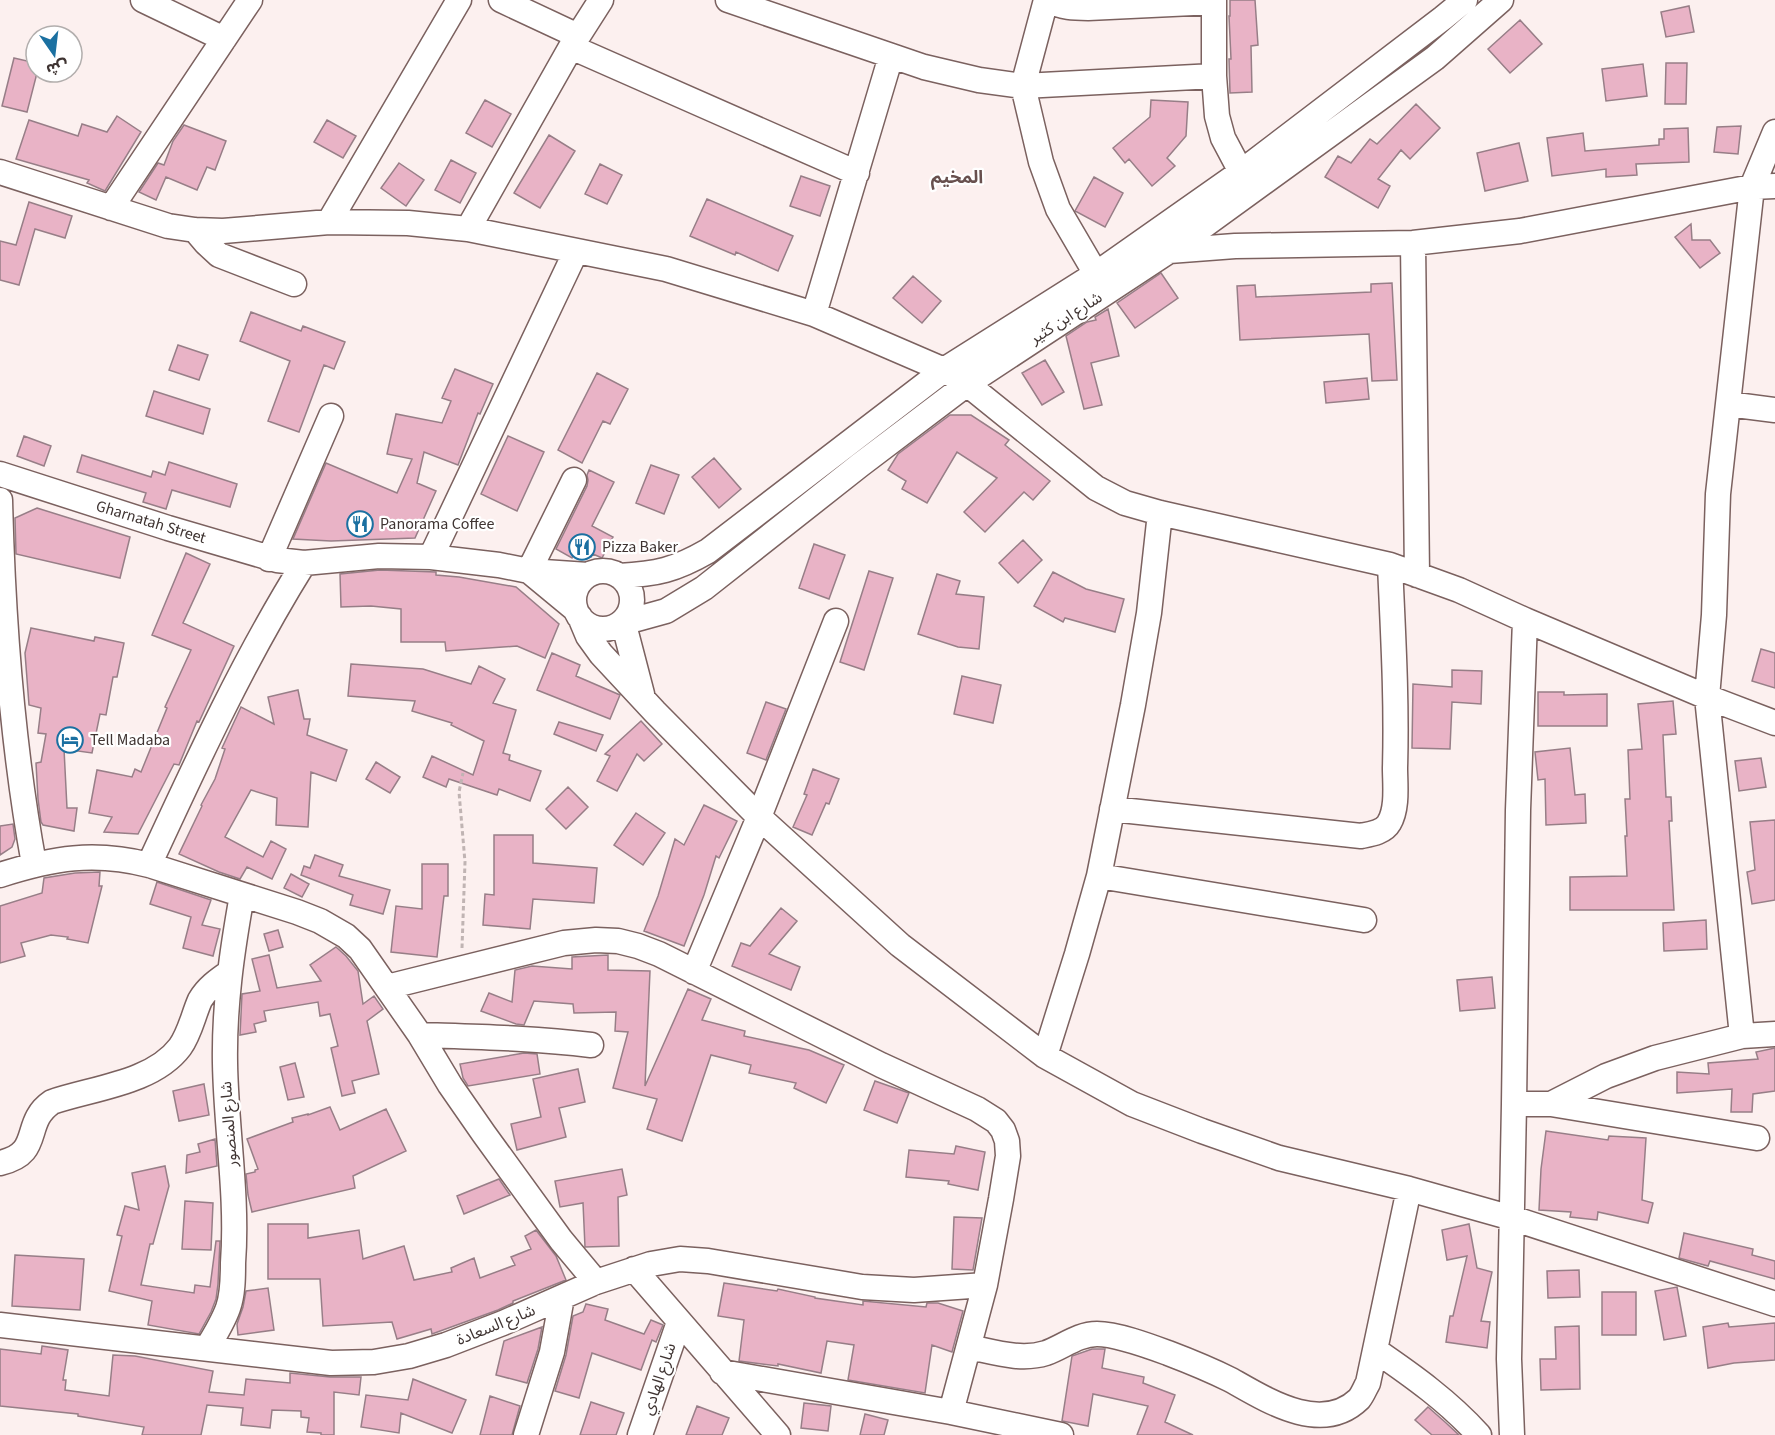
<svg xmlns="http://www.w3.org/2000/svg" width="1775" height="1435" viewBox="0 0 1775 1435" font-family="'Source Sans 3','Noto Sans Arabic',sans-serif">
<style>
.building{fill:#e9b3c6;stroke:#977e87;stroke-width:1.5}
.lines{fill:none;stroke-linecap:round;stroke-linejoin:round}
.minor-casing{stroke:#7b615f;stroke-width:27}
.path{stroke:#c0b4b3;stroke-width:3;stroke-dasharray:4.5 3;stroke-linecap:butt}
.minor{stroke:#fff;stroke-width:24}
.labels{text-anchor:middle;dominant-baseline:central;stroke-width:4.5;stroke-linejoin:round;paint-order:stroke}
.street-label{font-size:16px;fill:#3f3432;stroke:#fff}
.poi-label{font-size:16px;fill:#3f3432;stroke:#fff;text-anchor:start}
.neighbourhood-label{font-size:18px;font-weight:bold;fill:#68504e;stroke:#fff}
</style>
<rect width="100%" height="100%" fill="#fcf0ef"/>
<!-- building -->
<path class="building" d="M1230 0H1255L1258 45 1251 46 1252 92 1230 93 1229 59H1231L1229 16H1230Z
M1689 6 1694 32 1666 37 1661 12Z
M1520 20 1542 44 1510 73 1488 49Z
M14 58 36 63V77L27 112 2 106Z
M1666 63H1687L1686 104H1665Z
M1643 64 1647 96 1606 101 1602 69Z
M485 100 511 114 492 147 466 133Z
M1151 100 1188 102 1186 136 1167 158 1175 166 1152 186 1129 159 1125 163 1113 148 1150 117Z
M1416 104 1440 128 1410 159 1401 150 1378 179 1390 186 1378 208 1325 177 1338 156 1351 163 1370 139 1377 144Z
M117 116 141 132 105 191 87 183 89 180 16 159 29 120 78 136 82 124 107 132Z
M327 120 356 136 343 158 314 142Z
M184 125 226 141 215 170 207 167 197 190 166 177 156 200 139 192 158 163 164 165 173 141Z
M1741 126 1738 154 1714 152 1717 127Z
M1688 128 1689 162 1636 164 1637 175 1606 177V169L1552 176 1547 138 1583 133 1585 151 1659 145V139H1664V129Z
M549 135 575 151 540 208 514 193Z
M1519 143 1528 181 1485 191 1477 153Z
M451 160 476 173 460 203 435 190Z
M399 163 424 180 406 206 381 188Z
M600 164 622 175 607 204 585 194Z
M801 176 830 186 820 216 790 206Z
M1094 177 1123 193 1105 227 1075 211Z
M707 199 793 236 778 271 736 252 735 255 690 236Z
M29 202 72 216 65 238 35 229 19 285 0 280V241L16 245Z
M1691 224 1692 240H1710L1720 253 1700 268 1675 237Z
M1161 273 1178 298 1135 328 1117 303Z
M913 276 941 301 922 323 893 298Z
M1392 283 1397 380 1372 381 1369 334 1240 340 1237 286 1255 285 1256 297 1371 292V284Z
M1108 309 1119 356 1091 363 1102 405 1084 409 1066 336 1087 322 1096 320 1095 317Z
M251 312 301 331 303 326 345 342 334 369 324 365 299 432 268 421 290 361 240 341Z
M178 345 208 355 199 380 169 370Z
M1045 360 1064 392 1042 405 1022 373Z
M455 369 493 384 480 414 478 413 458 465 424 452 417 483 436 491 415 538 331 541 293 539 326 463 397 493 412 459 387 454 396 414 442 423 451 401 442 398Z
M597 373 628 389 610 424 603 421 582 463 558 450Z
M1367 378 1369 399 1326 403 1324 382Z
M154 391 210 409 203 434 146 416Z
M950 415H971L1009 440 1005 445 1050 481 1033 500 1024 492 985 532 964 512 997 478 957 452 927 503 902 489 906 481 888 470 898 454Z
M24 436 51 446 44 466 17 456Z
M508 436 544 452 517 511 481 494Z
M82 455 151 477 153 471 165 475 169 462 237 484 230 507 172 490 166 509 143 502 146 493 77 472Z
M714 458 741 489 719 508 692 477Z
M651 465 679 475 664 514 636 503Z
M589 470 614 482 592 526 613 537 602 558 593 554 591 557 585 554 583 557 574 553 572 558 556 549 587 486 588 480 587 475Z
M37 508 130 537 120 578 16 554 15 518Z
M1023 540 1042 560 1018 583 999 563Z
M814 544 845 555 829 599 799 588Z
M186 553 210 564 183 623 234 646 199 722 197 721 179 765 174 764 138 834 104 832 112 817 89 813 97 770 132 777 135 769 141 772 167 708 165 707 191 650 152 635Z
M380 570 436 572V575L459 577 516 587 559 624 545 658 517 646 446 651 445 642H401V609L371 606 341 607 340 574Z
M869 571 893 578 864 670 840 662Z
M1053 572 1086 589 1124 599 1115 632 1065 618 1063 622 1034 606Z
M937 574 960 581 956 594 984 597 979 649 958 647 918 634Z
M31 628 94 641 95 637 124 643 117 677H113L106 715 100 714 92 753 64 749 67 808H77L74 831 43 825 41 822 38 799 36 763 41 762 46 734 38 733 41 708 29 705 25 653Z
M1761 649 1775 653V688L1752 681Z
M552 653 580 665 576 676 620 695 610 719 537 690Z
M351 664 423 669 471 684 479 666 505 679 493 703 516 710 503 753 510 755 509 760 541 771 530 801 499 789 497 795 449 779 446 787 423 777 432 756 473 775 484 741 451 725 452 723 412 711 415 701 348 696Z
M1452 670 1482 671 1481 704 1452 702 1450 749 1412 748 1413 684 1452 687Z
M962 676 1001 685 993 723 954 714Z
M298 690 304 719H310L307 735 347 750 336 781 311 772 308 827 276 825 277 798 251 790 225 837 263 857 271 841 286 849 272 879 247 867 240 879 219 872 179 854 202 806 201 805 215 779 225 749 222 748 241 707 274 724 268 697Z
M1538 692H1564V695L1607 694V726H1538Z
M1673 701 1676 734 1663 735 1666 797H1671L1672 821H1669L1674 910H1570V877L1627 876 1625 836H1627L1625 799H1630L1628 750 1642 749 1638 704Z
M766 702 786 709 766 760 747 753Z
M641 721 662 744 644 761 637 754 617 791 597 781 610 756 605 754Z
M559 722 603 735 596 751 554 734Z
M1570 748 1575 795 1585 794 1586 823 1546 825 1545 779 1538 780 1535 752Z
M1761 758 1766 787 1739 791 1735 761Z
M376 762 400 777 390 793 366 779Z
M813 769 839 779 829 804 826 803 812 835 793 827 807 795 804 794Z
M568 787 588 807 566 829 546 809Z
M704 805 737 821 719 858 716 856 704 895 684 946 644 931 658 896 675 839 684 845Z
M636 813 665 833 643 865 614 845Z
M1775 820V900L1752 904 1747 872 1755 870 1750 822Z
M13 824 15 839 12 847 0 855V826Z
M494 835H533V863L597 868 594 903 533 899 530 929 483 925 485 894 494 895Z
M315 855 343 865 339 876 390 890 383 914 350 905 353 895 301 875 304 866 310 868Z
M422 864H448V896H444L437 957 391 952 396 906 422 909Z
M100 872 99 886H102L88 943 67 939 68 937 51 935 21 943 25 956 0 963V906L42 893 44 878 75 873Z
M291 874 309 884 302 897 284 888Z
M157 882 211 900 202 925 220 929 213 956 183 948 191 917 150 904Z
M781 908 797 921 769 954 800 967 791 990 732 966 741 943 750 946Z
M1706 920 1707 949 1664 951 1663 923Z
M278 930 283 947 269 951 264 934Z
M336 947 346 956 358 971 363 1004 374 996 383 1009 367 1021 379 1074 352 1081 355 1093 342 1096 331 1048 338 1046 330 1014 320 1016 318 1002 264 1011 266 1021 254 1024 256 1032 240 1035 242 994 260 991 252 959 269 955 277 988 321 981 310 965Z
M608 955V970L650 971 645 1086 688 989 711 999 702 1020 745 1031 744 1036 809 1050 844 1065 826 1103 794 1088 796 1083 749 1073 751 1065 711 1055 682 1141 647 1129 657 1099 613 1088 628 1032 615 1031 616 1012 574 1013 573 1004 534 1001 524 1025 516 1024 481 1011 489 993 512 1002 515 970 532 966 572 969V957Z
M1492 977 1495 1008 1460 1011 1457 980Z
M1775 1048V1091L1753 1094 1752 1112H1731L1732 1089 1677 1093V1072L1709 1074 1708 1063 1758 1059 1756 1052Z
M524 1053 537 1054 540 1074 468 1086 463 1078 460 1064Z
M295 1063 304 1097 288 1100 280 1067Z
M578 1069 585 1102 559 1108 566 1137 517 1150 511 1124 541 1117 533 1079Z
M875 1081 909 1093 897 1123 864 1110Z
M204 1084 209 1115 179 1121 173 1091Z
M330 1107 340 1130 386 1109 406 1151 353 1176 355 1188 252 1212 248 1195 246 1174 255 1172V1170L258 1169 247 1139 293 1122 292 1118 308 1114V1115Z
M1546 1131 1608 1140 1609 1136 1646 1138 1642 1200 1653 1203 1648 1223 1598 1212 1597 1220 1570 1217 1571 1212 1539 1210 1541 1169Z
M215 1139 217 1166 186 1173 187 1155 200 1152 198 1144Z
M956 1146 985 1152 978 1190 948 1184 949 1181 906 1177 909 1150 954 1154Z
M165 1166 169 1186 153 1244H150L141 1285 194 1293 195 1285 210 1287 216 1241H220L218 1284 216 1299 211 1312 199 1334 148 1325 152 1301 109 1291 122 1236 117 1235 125 1206 139 1210 132 1173Z
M622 1169 627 1195 618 1197 619 1246 585 1247 583 1203 560 1207 555 1181Z
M499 1179 510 1195 464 1214 457 1196Z
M185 1201 213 1203 211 1250 182 1249Z
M954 1217 982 1218 973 1270 952 1269Z
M268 1224H308V1238L359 1230 363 1259 404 1246 414 1280 452 1272 451 1268 474 1258 480 1278 515 1265 511 1257 531 1249 525 1236 536 1230 556 1256 566 1280 513 1301V1303L498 1310 432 1334 431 1329 397 1339 392 1322 323 1326 320 1279H268Z
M1469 1224 1477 1268 1492 1272 1481 1321 1490 1322 1487 1348 1446 1342 1450 1316H1453L1467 1256 1447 1260 1442 1230Z
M1684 1233 1753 1249 1752 1255 1775 1261V1279L1710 1261 1708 1266 1679 1258Z
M15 1255 84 1259 80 1310 12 1306Z
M1579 1270 1580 1297 1548 1298 1547 1271Z
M724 1283 777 1291 778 1289 815 1297V1298L863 1305V1301L926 1307 927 1303H938L963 1311 952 1352 932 1345 925 1393 848 1380 854 1345 827 1341 821 1373 778 1364V1366L739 1361 744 1320 718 1316Z
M1677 1287 1686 1336 1664 1340 1655 1291Z
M268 1288 274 1330 238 1335 237 1324 243 1307 246 1291Z
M1602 1292H1636V1335H1602Z
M586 1304 608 1309 605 1320 644 1334 651 1320 663 1325 656 1342 652 1340 641 1370 592 1353 579 1398 555 1391 566 1355 573 1316 583 1312Z
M1728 1323 1729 1327 1775 1323V1360L1734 1363 1708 1368 1703 1327Z
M1579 1326 1580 1389 1541 1390 1540 1359H1556L1555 1327Z
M542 1327 538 1349 527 1383 496 1375 504 1341Z
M42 1346 68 1350 63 1380H66L65 1390 109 1396 113 1355 135 1356 213 1371 209 1392 244 1395 246 1379 290 1383V1373L330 1377H361L359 1395 334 1392V1435H321V1433L307 1432 309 1418 301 1417V1411L272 1410 270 1428 241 1425 243 1408 207 1405 201 1435H142L144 1427 78 1416V1414L0 1406V1349L41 1354Z
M1092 1349H1105L1102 1368 1144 1377 1143 1383 1175 1395 1165 1422 1193 1435H1137L1148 1406 1093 1394 1088 1426 1062 1421 1072 1356Z
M413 1379 466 1400 452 1433 401 1413 399 1433 361 1427 366 1395 408 1400Z
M490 1396 520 1406 512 1435H480Z
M591 1402 624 1413 616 1435H580Z
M804 1403 831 1406 828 1431 801 1428Z
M697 1406 729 1418 722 1435H686Z
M1428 1407 1445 1422 1459 1435H1432L1415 1420Z
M865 1414 888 1420 884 1435H860Z"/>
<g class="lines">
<!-- minor casing -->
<g class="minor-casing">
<path id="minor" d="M143 0 224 39
M501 0 578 36
M728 0 924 67 979 80 1023 86 1214 76
M1046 0 1023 86 1041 162 1058 209 1096 274
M1049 0C1062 8 1074 8 1088 8L1214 2
M1214 0V76L1217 116 1223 138 1241 172
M571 47 857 173
M0 172 168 226 195 230 223 231 329 222 408 223 468 229 666 269 814 314 944 370 967 384 1096 488 1125 503 1160 513 1390 565 1459 590 1525 620 1707 697 1775 723
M111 208 250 0
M329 222 459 0
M468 229 571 47 601 0
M195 230 206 243 219 255 294 284
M1413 243 1417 575
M1169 251 1235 246 1413 243 1520 231 1752 187 1775 186
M814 314 891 56
M1728 404 1775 410
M0 474 168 528 277 560 304 563 379 556 431 557 499 565 529 571 588 575
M0 500C3 622 12 744 34 864
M431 557 576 251
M269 559 331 416
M529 571 574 480
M529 571 575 609
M574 600a29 29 0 1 1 58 0a29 29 0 1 1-58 0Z
M619 576C657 574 675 570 708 551L944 370 1096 274 1241 172 1443 18 1465 0
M580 617 588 636 601 654 655 712 759 817 900 945 1045 1056 1132 1104 1202 1131 1279 1158 1409 1189 1512 1218 1775 1304
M624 620 637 619 666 611 704 588 860 465 967 384 1169 251 1435 58 1501 0
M623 621 642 694
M1112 809 1361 836C1371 834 1384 832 1389 823 1398 808 1395 784 1395 768 1397 700 1393 633 1390 565
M149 865C197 761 244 659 304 563
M0 875C53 858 94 851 149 865L297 912 320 921 346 936 360 949 420 1035 450 1085 484 1134 561 1240 596 1282
M1099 876 1364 920
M694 972 759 817 836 621
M387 987 564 943 596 940 618 941 638 946 659 954 881 1065 977 1109 996 1121 1003 1130 1007 1141 1008 1156 1001 1199 985 1285 951 1412
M420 1035C477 1037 534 1038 591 1045
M1742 1036 1707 697 1714 615 1718 494 1752 187 1775 132
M1045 1056 1077 954 1099 876 1133 705 1149 613 1160 513
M1514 1104H1551L1757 1138
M1551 1104 1606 1076 1655 1058 1742 1036 1775 1034
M0 1163C44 1153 21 1123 52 1102 93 1088 153 1083 180 1047 190 1033 193 1016 200 1000 207 988 218 980 230 972
M634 1269 778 1435
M0 1325 331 1363 374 1362 409 1356 446 1345 503 1323 596 1282 651 1264 680 1259 708 1261 862 1287 914 1290 985 1285
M969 1347C994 1352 1021 1361 1046 1353 1063 1347 1078 1334 1097 1334 1117 1334 1149 1346 1168 1353 1189 1361 1211 1370 1231 1380 1268 1401 1322 1435 1359 1399 1363 1394 1365 1388 1368 1383L1409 1189
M207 1348C215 1335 223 1322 228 1308 233 1294 233 1277 233 1263 238 1196 226 1129 225 1063 224 1006 232 951 242 895
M1375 1350C1413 1376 1448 1401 1479 1435
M722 1372 951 1412 1061 1435
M526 1435 552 1352 562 1297
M640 1435 679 1322
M1512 1435 1509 1359 1514 1104 1518 810 1525 620"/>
</g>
<!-- path -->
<path class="path" d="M462 948 465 862 459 792 463 773"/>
<!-- minor -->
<use href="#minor" class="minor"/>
</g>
<!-- icons -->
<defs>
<g id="restaurant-ring" transform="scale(1.35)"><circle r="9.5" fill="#fff" stroke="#1b70a1" stroke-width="1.5"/><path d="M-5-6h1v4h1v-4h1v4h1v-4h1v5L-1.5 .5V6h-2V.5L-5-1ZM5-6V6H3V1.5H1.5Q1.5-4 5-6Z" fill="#1b70a1"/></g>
<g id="hotel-ring" transform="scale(1.35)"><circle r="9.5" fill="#fff" stroke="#1b70a1" stroke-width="1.5"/><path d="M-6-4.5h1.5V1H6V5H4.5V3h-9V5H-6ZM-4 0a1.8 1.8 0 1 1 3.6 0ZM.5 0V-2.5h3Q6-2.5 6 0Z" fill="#1b70a1"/></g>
</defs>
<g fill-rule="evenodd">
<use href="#restaurant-ring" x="360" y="524"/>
<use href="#restaurant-ring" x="582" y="547"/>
<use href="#hotel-ring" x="70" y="740"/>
</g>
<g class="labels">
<!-- street labels -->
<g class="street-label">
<text transform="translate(1066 318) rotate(-33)">شارع ابن كثير</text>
<text transform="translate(151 522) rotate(17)">Gharnatah Street</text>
<text transform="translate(229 1124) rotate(-94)">شارع المنصور</text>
<text transform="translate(496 1325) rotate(-22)">شارع السعادة</text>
<text transform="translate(659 1379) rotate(-71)">شارع الهادي</text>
</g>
<!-- poi labels -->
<g class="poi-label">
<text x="380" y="524">Panorama Coffee</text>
<text x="602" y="547">Pizza Baker</text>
<text x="90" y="740">Tell Madaba</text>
</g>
<!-- neighbourhood labels -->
<g class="neighbourhood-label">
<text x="957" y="177">المخيم</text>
</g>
</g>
<!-- north arrow -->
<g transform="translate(54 54) rotate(166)"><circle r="28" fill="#ffffff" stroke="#b2aead" stroke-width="1.5"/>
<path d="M0-4.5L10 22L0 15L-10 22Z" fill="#1b70a1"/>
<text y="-9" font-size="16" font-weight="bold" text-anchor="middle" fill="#3f3432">ش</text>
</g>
</svg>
